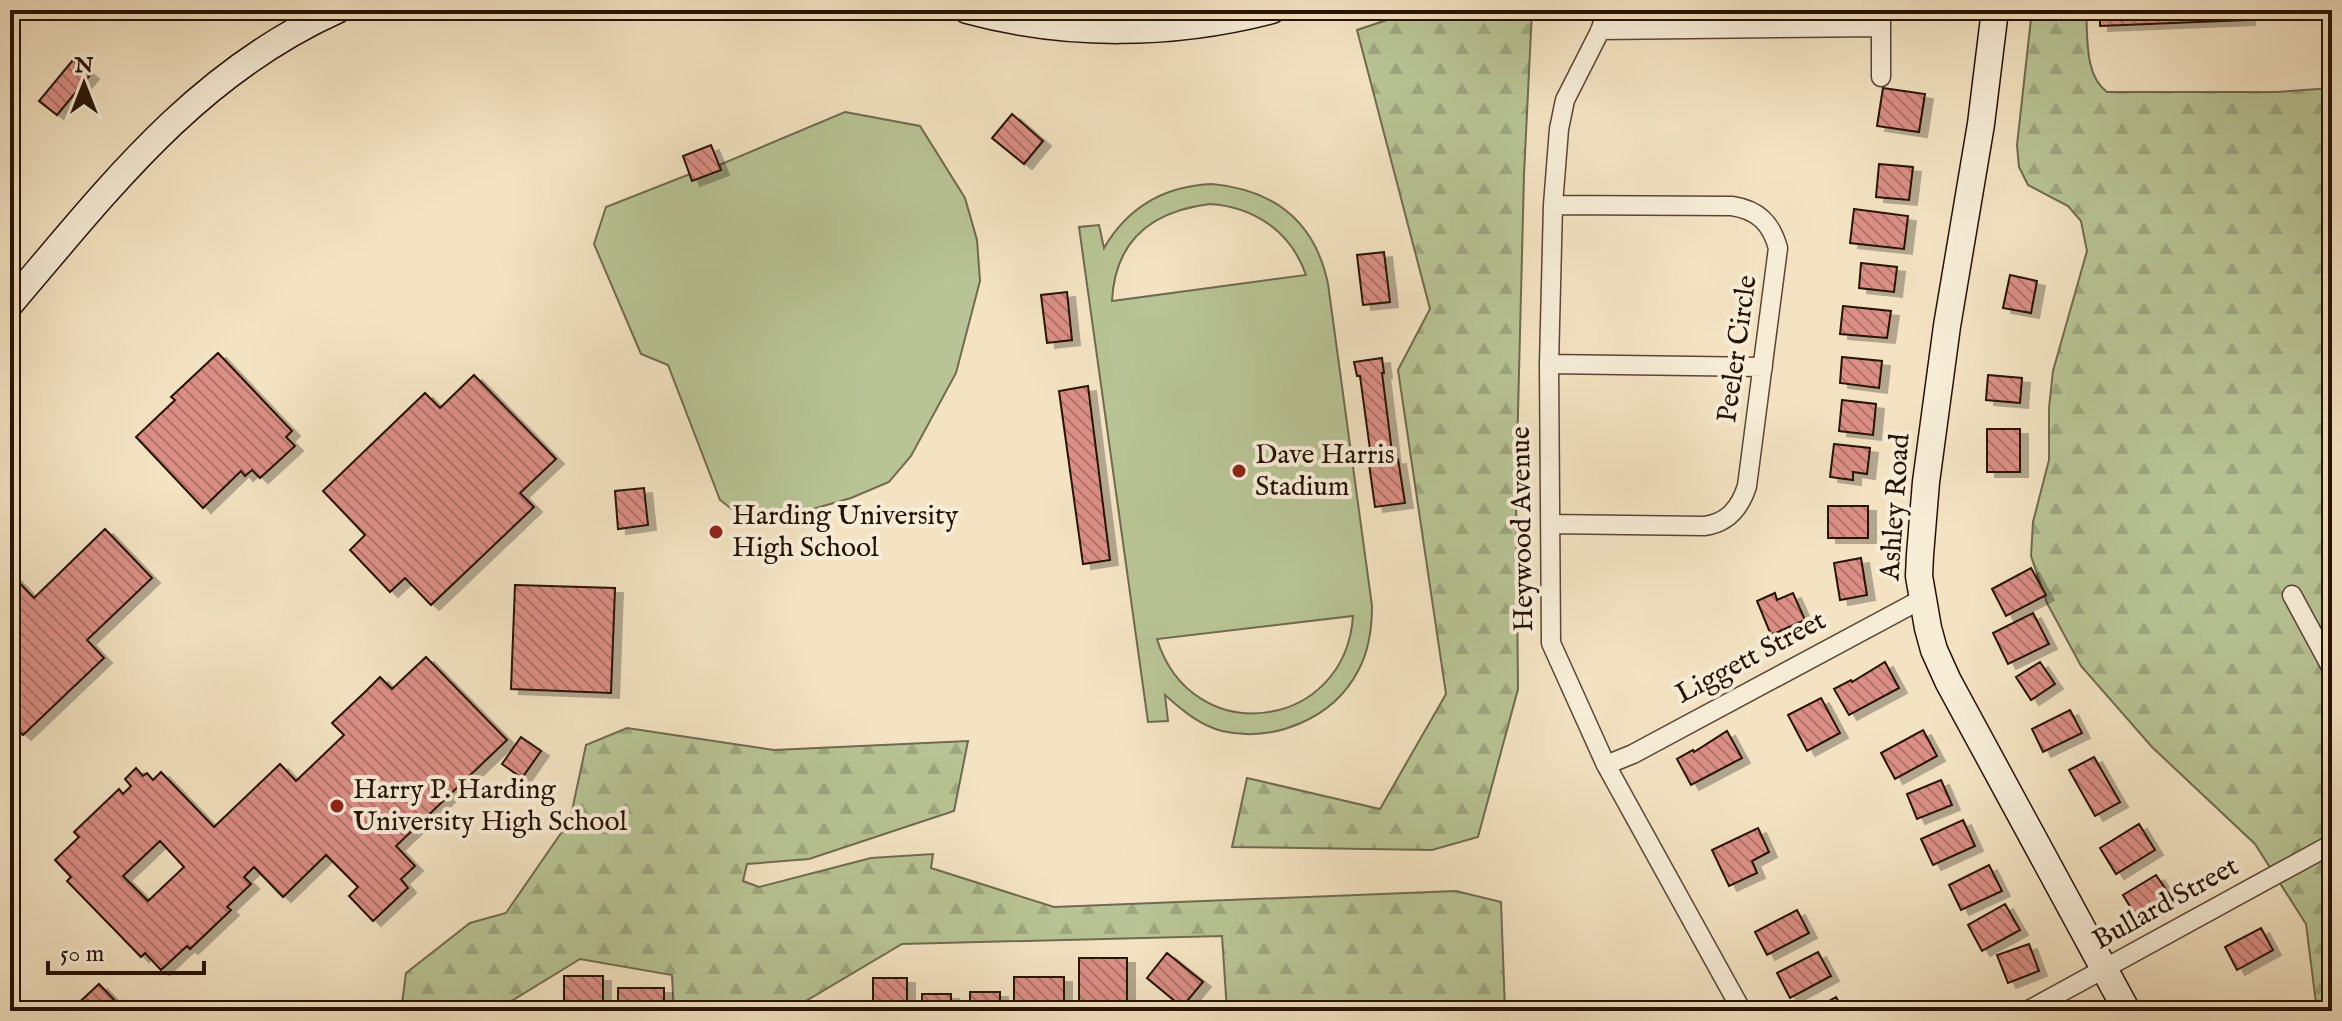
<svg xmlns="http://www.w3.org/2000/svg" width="2342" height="1021" viewBox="0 0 2342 1021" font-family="'IM FELL English',serif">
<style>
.forest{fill:url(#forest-firs);stroke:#6f6b4c;stroke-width:2}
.park{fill:#b8c495;stroke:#6f6b4c;stroke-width:2;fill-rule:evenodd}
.building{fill:url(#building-back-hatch);stroke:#261204;stroke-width:2;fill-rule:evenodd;filter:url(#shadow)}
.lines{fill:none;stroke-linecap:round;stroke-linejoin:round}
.street-casing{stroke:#594634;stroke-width:21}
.secondary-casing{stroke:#261204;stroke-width:29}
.street{stroke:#f7edd7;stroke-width:18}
.secondary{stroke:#f7edd7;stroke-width:26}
.poi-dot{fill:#8f2418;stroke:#f7edd7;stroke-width:3}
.labels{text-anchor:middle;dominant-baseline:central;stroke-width:8;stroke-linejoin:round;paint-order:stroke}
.street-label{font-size:28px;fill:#261204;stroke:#f7edd7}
.poi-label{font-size:28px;fill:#261204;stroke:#f7edd7;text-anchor:start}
</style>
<defs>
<pattern id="forest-firs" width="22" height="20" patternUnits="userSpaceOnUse" patternTransform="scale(2)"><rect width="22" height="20" fill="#b8c495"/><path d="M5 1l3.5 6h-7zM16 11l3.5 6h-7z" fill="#9ea77f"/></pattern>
<pattern id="building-back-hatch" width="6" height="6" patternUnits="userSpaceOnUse" patternTransform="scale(2)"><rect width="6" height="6" fill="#db8f86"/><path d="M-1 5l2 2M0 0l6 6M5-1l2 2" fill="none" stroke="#b1736b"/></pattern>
<filter id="shadow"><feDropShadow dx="8" dy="5" stdDeviation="0" flood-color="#0004"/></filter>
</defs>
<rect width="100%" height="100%" fill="#f3e3c2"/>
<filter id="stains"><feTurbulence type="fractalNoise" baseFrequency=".0025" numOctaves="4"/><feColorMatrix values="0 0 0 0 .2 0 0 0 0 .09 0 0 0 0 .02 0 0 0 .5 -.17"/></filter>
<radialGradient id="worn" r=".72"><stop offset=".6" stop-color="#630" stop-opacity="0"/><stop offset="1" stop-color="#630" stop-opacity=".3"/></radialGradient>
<!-- forest -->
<path class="forest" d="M1417 10H1532L1524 175 1516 491 1518 689 1478 837 1432 850 1232 847 1247 778 1380 809 1446 694 1398 370 1430 309 1357 30Z
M2032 10H2086C2088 37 2084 75 2107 92H2277L2332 88V1011H2317L2306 924 2255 844 2152 747 2081 666 2047 603 2031 556 2033 522 2049 460V408L2053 371 2087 251 2081 221 2068 206 2028 185 2019 167 2017 145Z
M627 728 774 750 968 741 954 811 809 859 747 864 743 881 759 887 871 858 933 854 931 868 1054 907 1456 891 1501 902 1505 1011H1227L1222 936 902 944 789 1011H674L672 975 580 959 505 1005 500 1011H401L406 973 470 923 506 913 570 820 586 745Z"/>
<!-- park -->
<path class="park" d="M845 112 920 126 965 198 977 240 980 281 956 373 911 456 889 482 851 498 754 526 720 500 668 365 641 354 594 244 606 207 690 174 720 170 719 165Z
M1212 184C1275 190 1315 221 1328 284L1372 606C1372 629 1369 651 1358 671 1333 719 1273 743 1222 731 1199 725 1182 710 1165 695L1168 721 1148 722 1079 227 1099 225 1104 248C1128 207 1165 186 1212 184ZM1210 204C1255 207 1291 232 1306 275L1112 301C1115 240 1152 211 1210 204ZM1353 616C1345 732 1191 750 1157 639Z"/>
<!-- building -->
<path class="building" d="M2100 10H2247V20L2100 26Z
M73 60 91 74 57 115 39 101Z
M1883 88 1925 94 1919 132 1877 126Z
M1012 114 1043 141 1024 164 992 138Z
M711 145 721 170 692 181 683 156Z
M1879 164 1913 167 1909 200 1876 197Z
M1854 209 1908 216 1904 249 1850 243Z
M1384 252 1390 302 1363 305 1357 255Z
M1861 263 1897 267 1894 292 1859 288Z
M2010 275 2037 281 2031 313 2003 308Z
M1067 292 1072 340 1047 343 1041 295Z
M1843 306 1891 311 1887 338 1840 334Z
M218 353 292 431 286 437 295 446 260 478 252 470 245 476 241 471 203 508 136 437 175 400 171 397Z
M1842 357 1882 361 1879 388 1840 383Z
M1382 358 1384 373H1382L1393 460 1398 459 1405 503 1375 507 1369 464H1372L1360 376H1357L1354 362Z
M474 375 556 459 520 493 534 507 431 605 405 578 390 592 350 550 365 535 323 491 425 393 440 408Z
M1988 375 2022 378 2020 403 1986 400Z
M1088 386 1110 560 1083 564 1059 391Z
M1842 400 1876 404 1873 435 1839 431Z
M1987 429H2020V472H1987Z
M1834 444 1870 448 1867 474 1853 472V480L1830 477Z
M644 488 648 525 618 529 615 491Z
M1828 506H1868V538H1828Z
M105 529 152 578 87 640 104 658 23 735 10 722V577L12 575 34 598Z
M1861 558 1867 595 1840 600 1834 563Z
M2031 568 2046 595 2006 616 1992 589Z
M515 585 615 588 611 693 511 689Z
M1775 593 1777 600 1793 593 1805 620 1771 635 1757 601Z
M2033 613 2049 644 2008 664 1993 633Z
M426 657 507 740 396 846 415 866 401 879 408 888 373 921 349 896 358 887 326 855 283 897 254 867 244 877 251 884 227 907 231 910 190 949 187 946 161 970 145 953 141 957 67 881 71 877 55 860 79 837 74 832 119 789 123 794 131 786 125 779 136 768 143 776 147 773 153 780 161 772 214 827 280 764 296 781 344 735 332 723 366 691 380 677 392 689ZM160 841 184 867 148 901 123 876Z
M1885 662 1899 688 1849 715 1834 689 1851 680 1852 682Z
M2040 662 2055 684 2031 700 2016 677Z
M1821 698 1840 733 1807 751 1788 715Z
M2070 710 2082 733 2043 752 2032 729Z
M1923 730 1937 756 1895 779 1881 753Z
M1727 731 1742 758 1691 785 1677 759 1693 750 1694 752Z
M521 737 541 751 522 778 502 764Z
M2094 757 2120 802 2095 816 2069 770Z
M1941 780 1952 805 1917 819 1907 794Z
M1963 820 1975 846 1933 865 1921 839Z
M2139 824 2155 850 2116 874 2100 848Z
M1758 828 1769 852 1752 861 1757 873 1729 886 1712 850Z
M1989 865 2002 891 1961 910 1949 885Z
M2156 875 2173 900 2139 921 2123 895Z
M2005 904 2020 930 1982 951 1968 925Z
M1797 910 1809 933 1767 955 1755 932Z
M2261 928 2273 950 2237 970 2225 947Z
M2029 944 2039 971 2008 983 1997 955Z
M1818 952 1831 976 1790 998 1777 973Z
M1167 953 1203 982 1182 1007 1147 978Z
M1079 958H1127V1010H1079Z
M564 976H603V1008H564Z
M1014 977H1064V1011H1014Z
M873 978H907V1011H873Z
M99 984 125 1011H71V1010Z
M618 988H664V1011H618Z
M970 992H1000V1011H970Z
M922 994H951V1011H922Z
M1836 997 1844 1011H1811Z
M516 1003 531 1011H512Z"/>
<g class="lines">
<!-- street casing -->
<g class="street-casing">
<path id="street" d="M1607 10 1600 31 1565 100 1559 129 1553 205 1549 364 1551 643 1606 765 1742 1011
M1881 10V77
M1600 30 1881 27
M1549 364 1763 367
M1550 524 1704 526C1728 523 1740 508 1747 486L1778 248C1771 223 1758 210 1732 206L1553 205
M2292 595 2332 669
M1606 765 1633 754 1922 599
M2027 1011 2332 844"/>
</g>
<!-- secondary casing -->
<g class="secondary-casing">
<path id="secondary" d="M967 10C1066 37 1172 36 1272 10
M1995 10 1981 124 1947 326 1926 482 1920 555 1919 576 1928 628 1934 650 1948 681 2127 1011
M10 304C108 189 195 74 337 10"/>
</g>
<!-- street -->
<use href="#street" class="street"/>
<!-- secondary -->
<use href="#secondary" class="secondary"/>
</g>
<!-- markers -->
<g class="poi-dot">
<circle cx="1239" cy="471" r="8"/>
<circle cx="716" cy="532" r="8"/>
<circle cx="337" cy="806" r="8"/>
</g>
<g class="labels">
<!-- street labels -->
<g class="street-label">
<text transform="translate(1738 349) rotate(-82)">Peeler Circle</text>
<text transform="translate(1896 507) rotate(-86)">Ashley Road</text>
<text transform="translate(1523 529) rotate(-91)">Heywood Avenue</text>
<text transform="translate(1751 658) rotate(-28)">Liggett Street</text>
<text transform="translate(2166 904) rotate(-29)">Bullard Street</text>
</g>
<!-- poi labels -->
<g class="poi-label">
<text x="1255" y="455">Dave Harris<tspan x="1255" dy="32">Stadium</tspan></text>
<text x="732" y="516">Harding University<tspan x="732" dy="32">High School</tspan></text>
<text x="353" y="790">Harry P. Harding<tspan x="353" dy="32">University High School</tspan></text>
</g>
</g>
<!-- margin -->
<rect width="2342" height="1021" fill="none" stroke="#f3e3c2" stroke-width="40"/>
<rect x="12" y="12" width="2318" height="997" fill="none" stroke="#261204" stroke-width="4"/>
<rect x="20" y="20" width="2302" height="981" fill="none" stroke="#261204" stroke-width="2"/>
<!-- north arrow -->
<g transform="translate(84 84)" stroke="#f7edd7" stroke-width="6" paint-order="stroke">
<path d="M0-6L14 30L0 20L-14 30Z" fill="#261204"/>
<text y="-12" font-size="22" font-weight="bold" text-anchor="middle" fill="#261204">N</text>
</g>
<!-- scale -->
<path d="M48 961v12h156v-12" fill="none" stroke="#261204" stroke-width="4"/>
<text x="60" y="961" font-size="24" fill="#261204" stroke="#f7edd7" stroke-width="6" paint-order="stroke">50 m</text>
<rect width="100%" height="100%" filter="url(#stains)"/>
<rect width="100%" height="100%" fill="url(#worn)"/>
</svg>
